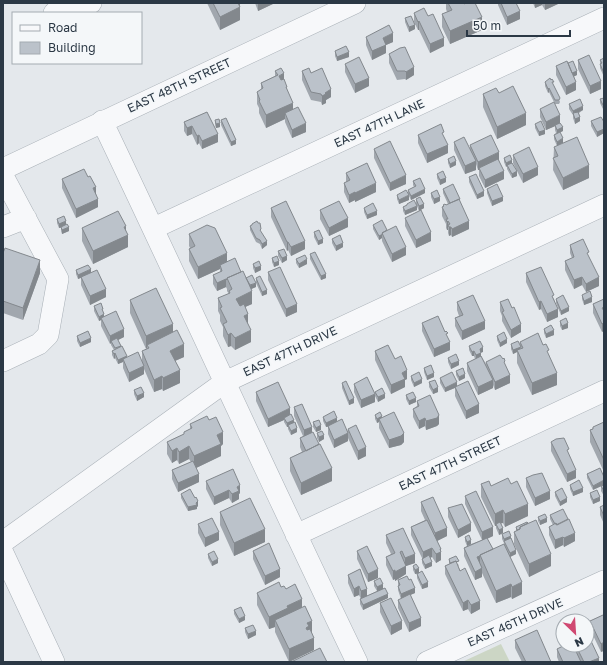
<svg xmlns="http://www.w3.org/2000/svg" width="607" height="665" viewBox="0 0 607 665" font-family="'Golos Text',sans-serif">
<style>
.green{fill:#ccd6c5}
.lines{fill:none;stroke-linecap:round;stroke-linejoin:round}
.minor-casing{stroke:#a9b0b7;stroke-width:22}
.minor{stroke:#f7f8fa;stroke-width:21}
.wall{fill:#a1a7ae}
.shaded-wall{fill:#83888d}
.building{fill:#bbc2ca;stroke:#83888d}
.labels{text-anchor:middle;dominant-baseline:central;stroke-width:3.5;stroke-linejoin:round;paint-order:stroke}
.street-label{font-size:12px;fill:#2b3845;stroke:#f4f7f9}
</style>
<rect width="100%" height="100%" fill="#e4e8ec"/>
<!-- green -->
<path class="green" d="M501 644 510 662H462Z"/>
<g class="lines">
<!-- minor casing -->
<g class="minor-casing">
<path id="minor" d="M54 13 75 10 91 3
M102 121C188 301 270 482 357 662
M3 169 355 3
M3 176 58 279 48 335 39 344 3 361
M3 227 26 218
M154 228 604 18
M296 535 604 391
M3 542 225 382 604 205
M3 553 54 662
M427 662 604 581"/>
</g>
<!-- minor -->
<use href="#minor" class="minor"/>
</g>
<!-- wall -->
<path class="wall" d="M207 3H240V20L220 30Z
M255 3H275L258 11Z
M446 3H464L482 30 450 44 442 27V14L447 12 446 9Z
M498 3H516L520 19 507 25 498 5Z
M533 3H558V4L545 10 542 5 535 8Z
M414 13 444 46 430 53 419 30H418L414 22Z
M405 18 415 29 409 32 405 22Z
M366 37 393 42 386 45V53L372 60 366 45Z
M335 51 349 57 337 61 335 56Z
M389 54 414 75 406 80 405 79 397 80 389 63Z
M604 58V77L600 68V60Z
M578 60 601 89 590 94 578 69Z
M345 64 369 86 355 93 345 72Z
M556 66 577 75 574 76 576 90 566 95 556 75Z
M275 71 284 80 293 109 306 132 292 138 285 122V119L266 128 259 113V108L257 104V92L261 90V83L275 76Z
M302 71 311 73 331 97 326 100V103L322 105 321 102 311 100 302 80Z
M545 82 554 86 560 102 559 104H555L549 92 548 93 545 86Z
M499 93 526 125 497 139 483 107V94Z
M604 98 603 109 600 103V99Z
M569 104 583 110 579 113 580 121 575 124 573 118V115L569 109Z
M540 109 560 123 563 131 560 132 557 146 554 139V135L556 133 555 130V126L546 130 540 117Z
M207 112 218 142 202 149 199 143 197 145 192 134 187 136 184 131V122Z
M215 120 220 127 216 128 215 125Z
M221 120 236 144 231 146 221 125Z
M591 121 604 122V133L597 137 591 126Z
M535 124 545 134 539 136 535 128Z
M418 135 444 138 448 153 427 163 418 143Z
M454 142 470 150V145L499 160 504 179 485 188 479 176V170H478L476 164V170L465 174 454 150Z
M554 147 589 178 563 190 553 170Z
M374 149 406 184 390 191 374 158Z
M513 155 538 175 523 183 513 163Z
M504 158 512 163 517 176 512 178 507 169V166L506 167 504 162Z
M448 159 456 165 450 168 448 163Z
M346 173 376 192 355 202V200L349 203 344 192V183L346 182Z
M437 174 446 182 440 185 437 178Z
M469 177 484 196 477 199 469 182Z
M62 179 96 193 98 207 76 218 62 188Z
M413 181 425 193 411 200 408 194V190L414 187 413 185Z
M443 189 460 202 469 229 452 237 451 235 449 236 448 233V230H447L446 228V224L442 216V207H443V205H446L448 204 443 193Z
M487 189 503 201 492 206 487 193Z
M431 193 440 201 434 204 431 197Z
M397 195 409 200 399 204 397 199Z
M416 199 424 208 419 211 416 204Z
M407 204 417 210 405 215 403 211V207L407 205Z
M271 208 305 249 291 256 288 250 287 251 271 217Z
M364 208 377 215 367 219 364 212Z
M320 210 348 227 329 236 320 219Z
M405 218 431 241 416 248 405 226Z
M57 219 66 224 69 231 62 234 61 231V228H59L57 223Z
M252 224 267 245 262 249 260 244 256 242 250 230V226H252Z
M373 225 387 230 406 255 392 262 382 241V238L379 240 373 229Z
M82 228 126 230 128 247 93 264 82 241Z
M314 232 323 243 318 245 314 237Z
M189 234 241 272 256 287 251 289 252 304 245 307 251 342 235 350 231 346 228 347 223 336V327L220 321V315L218 311V298L229 294 227 291V288V289L226 287 217 291 213 284V275L220 272V269L198 279 189 261V249L190 248 189 246Z
M332 239 343 247 336 251 332 243Z
M570 245 589 257 599 286 586 292 582 285 574 289 565 270V261L572 258 570 253Z
M278 251 287 260 282 263 278 256Z
M3 253 40 273 23 320 3 313Z
M310 254 326 278 321 280 310 259Z
M272 258 279 265 274 267 272 262Z
M296 259 307 264 299 268 296 263Z
M253 264 261 270 255 273 253 268Z
M76 270 91 273 106 297 90 305 81 285V278L78 279 76 274Z
M268 272 297 312 286 317 268 280Z
M526 273 554 299 558 317 547 322 541 309 539 310 526 282Z
M256 278 267 294 262 296 256 283Z
M582 295 592 302 584 305 582 299Z
M556 299 569 311 561 315 556 303Z
M604 299 602 332 593 313V304Z
M130 300 173 333 184 357 175 361 180 383 163 391 162 389 154 392 144 369V374L129 382 123 368V362L118 364 115 358 114 359 112 355V351L114 350 111 345V343L110 344 101 326V320L99 321 94 311V306L103 312 104 316 124 337 118 340 127 358 142 361V351L147 349V348L146 349 130 313Z
M457 302 485 329 462 340 455 326V318L459 316 457 310Z
M500 302 521 332 511 338 502 321V316L500 311Z
M560 321 568 328 562 330 560 326Z
M422 323 448 338 450 350 434 357 422 331Z
M544 329 554 335 546 338 544 333Z
M77 336 91 342 80 347 77 341Z
M497 336 507 343 500 347 497 340Z
M520 342 549 355 557 385 532 395 517 363V352L513 354 511 349V344L520 346Z
M469 346 483 352H481V356L486 364V362L505 365 510 383 495 390 493 385V388L478 395 467 371V363L475 359 474 356H472L469 350Z
M375 351 395 359 407 379 405 380V387L391 394 375 360Z
M448 358 459 365 451 369 448 362Z
M424 368 434 377 427 380 424 372Z
M456 371 465 378 459 381 456 375Z
M411 376 422 383 414 387 411 380Z
M440 378 457 386 479 413 466 419 455 396V388L445 392 440 383Z
M429 382 438 392 433 394 429 387Z
M342 383 354 403 349 405 342 388Z
M354 384 375 402 361 408 354 392Z
M134 390 144 397 137 401 134 394Z
M256 392 290 415 297 432 291 435 288 429V427H287L284 422V420L268 427 256 401Z
M375 392 385 398 378 402 375 396Z
M406 395 416 402 409 405 406 399Z
M417 401 439 424 437 426 426 430 425 426 419 429 413 417V409L417 406Z
M294 407 312 432 332 481 301 495 290 471V458L302 452 300 447V438L303 436 294 416Z
M375 415 382 418 404 442 401 445 389 448 379 428V422L377 423 375 419Z
M323 417 337 421 348 431V429L366 456 358 460 348 438V441L334 448 328 434V427H326L323 421Z
M313 422 321 430 316 432 313 427Z
M604 422V472L590 442V430Z
M190 424 223 444 221 446V456L196 468 199 482 178 492 172 479V470L191 462 189 459 179 464 177 460 172 463 167 454V442L184 434V432L190 429Z
M317 433 324 439 319 442 317 438Z
M551 442 569 455 576 478 567 482 551 451Z
M600 468 593 490 587 478V474Z
M526 478 550 499 535 506 526 487Z
M206 481 240 493 239 494V499L232 503 229 498 214 505 206 489Z
M481 484 491 486 528 516 505 527 503 523H501L503 533 499 535 496 528V526H495L481 497Z
M570 485 583 492 573 496 570 489Z
M604 485V496L601 491V486Z
M555 492 567 502 560 506 555 496Z
M590 493 600 501 593 504 590 497Z
M181 494 198 506 197 507V509L188 511 181 498Z
M465 496 493 536 487 539 493 549 504 545V543L502 539V534L511 538 516 554 510 557 522 594 512 599 511 597 496 603 482 573V577L475 580 464 556V548L467 546 465 541V537L471 544 482 540 465 504Z
M421 502 447 536 437 541 441 549V560L436 563 432 557 430 558 432 566 425 569 422 563V558L411 535V527L425 520 421 511Z
M604 505V524L600 515V507Z
M448 508 471 531 458 538 448 517Z
M220 512 265 542 234 556 220 525Z
M550 515 575 541 564 547 563 545 555 549 549 535V527L553 525 550 519Z
M538 517 547 522 540 525 538 521Z
M527 522 551 566 529 577 514 544V532L516 531V527Z
M198 524 219 540 205 547 198 533Z
M386 535 415 563 406 566V574L395 581V579L393 580 386 565V557L391 554 386 543Z
M253 551 280 577 265 585 253 559Z
M357 551 378 578 368 582 357 559Z
M208 554 218 563 212 566 208 558Z
M449 559 459 565 458 566 480 609 471 614 468 609 463 611 445 574V566L449 564Z
M413 566 419 573 428 587 422 589 417 578V574H415L413 570Z
M360 569 367 596 377 591 374 586V581L383 588 388 598 363 610 360 604V599H361L359 595 354 597 348 583V575Z
M398 580 415 593 410 595 421 626 409 632 398 608V600L401 599 398 590Z
M281 587 286 589 302 608 312 633 314 650 289 662 275 632V627L269 629 257 605V593Z
M380 603 402 629 391 635 380 612Z
M234 610 245 620 239 623 234 614Z
M603 615 601 652 590 629V621Z
M245 628 256 635 248 639 245 632Z
M515 640 551 662H522L515 648Z
M577 648 599 662H559L557 657V649L577 653Z"/>
<!-- shaded-wall -->
<path class="shaded-wall" d="M237 3H240V20L220 30V17Z
M258 3H275L258 11Z
M535 3H542V5L535 8Z
M545 3H558V4L545 10Z
M520 11V19L507 25V17Z
M482 17V30L450 44V31Z
M419 21V30H418V22Z
M415 25V29L409 32V27Z
M393 33V42L386 45V53L372 60V51L383 38Z
M444 38V46L430 53V44Z
M349 52V57L337 61V57Z
M414 67V75L406 80V72Z
M577 71V75L571 78V73Z
M284 73V86L279 76Z
M369 78V86L355 93V84Z
M601 81V89L590 94V86Z
M576 82V90L566 95V87Z
M549 88V92L548 93V89Z
M331 89V97L326 100V103L322 105V96L325 93Z
M293 103V115L285 113V119L266 128V115Z
M583 106V110L573 115V113V116V111Z
M526 113V125L497 139V127Z
M560 115V124L546 130V122Z
M580 117V121L575 124V119Z
M220 123V127L216 128V124Z
M306 123V132L292 138V130Z
M192 126V134L187 136V128Z
M563 127V131L557 134V130Z
M604 129V133L597 137V132Z
M545 130V134L539 136V132Z
M218 134V142L202 149V141Z
M199 135V143L197 145V136Z
M563 138V143L557 146V142Z
M236 140V144L231 146V142Z
M448 145V153L427 163V154Z
M499 152V160L479 168V170H478V162Z
M512 160V164L507 165V166L506 167V163Z
M456 161V165L450 168V164Z
M476 161V170L465 174V166Z
M589 165V178L563 190V178Z
M538 167V175L523 183V174Z
M504 171V179L485 188V180Z
M517 171V176L512 178V174Z
M406 175V184L390 191V183Z
M446 178V182L440 185V180Z
M376 183V192L355 202V193Z
M96 187V195L93 188Z
M425 189V193L411 200V196Z
M484 191V196L477 199V195Z
M355 192V200L349 203V195Z
M409 195V200L399 204V200Z
M440 197V201L434 204V199Z
M503 197V201L492 206V201Z
M98 199V207L76 218V209Z
M424 204V208L419 211V206Z
M417 206V210L405 215V211Z
M377 211V215L367 219V215Z
M348 218V227L329 236V228Z
M66 221V225L59 228V224Z
M448 221V230H447V222Z
M469 221V229L452 237V229Z
M126 226V236L128 235V247L93 264V251Z
M69 227V231L62 234V230Z
M449 227H451V235L449 236Z
M431 232V241L416 248V240Z
M382 234V238L379 240V236Z
M323 239V243L318 245V241Z
M267 241V245L262 249V244Z
M305 241V249L291 256V247Z
M287 242H288V250L287 251Z
M343 243V247L336 251V246Z
M406 247V255L392 262V254Z
M227 253V266L220 265V269L198 279V267Z
M287 256V260L282 263V258Z
M307 259V264L299 268V264Z
M40 260V273L23 320V308Z
M279 261V265L274 267V263Z
M261 266V270L255 273V268Z
M91 269V273L78 279V275Z
M326 274V278L321 280V276Z
M582 277V285L574 289V280Z
M599 277V286L586 292V284Z
M226 279V287L217 291V283Z
M256 283V287L249 290V286Z
M106 289V297L90 305V296Z
M267 290V294L262 296V292Z
M252 291V304L236 311V299Z
M592 297V302L584 305V301Z
M541 301V309L539 310V302Z
M297 304V312L286 317V309Z
M569 307V311L561 315V311Z
M558 309V317L547 322V314Z
M104 314V319L101 318V320L99 321V317Z
M248 314V327L244 316Z
M485 321V329L462 340V331Z
M604 322V331L602 332V324Z
M568 323V328L562 330V326Z
M173 324V337L147 345V348L146 349V336Z
M521 324V332L511 338V330Z
M124 329V337L112 343 111 341V343L110 344V336Z
M251 330V342L235 350V338Z
M554 330V335L546 338V334Z
M231 333V346L228 347V335Z
M91 338V342L80 347V343Z
M507 339V343L500 347V343Z
M450 342V350L434 357V349Z
M184 344V357L170 363V351Z
M483 347V352L480 353V349Z
M520 347V351L517 350V352L513 354V350Z
M474 351V356H472V352Z
M115 353V358L114 359V354Z
M481 353V357L476 360V355Z
M127 356V360L123 359V362L118 364V360Z
M459 361V365L451 369V364Z
M144 366V374L129 382V373Z
M180 370V383L163 391V378Z
M407 370V379L405 380V387L391 394V385L402 373Z
M434 373V377L427 380V376Z
M557 373V385L532 395V383Z
M465 374V378L459 381V377Z
M510 375V383L495 390V382Z
M162 376V389L154 392V380Z
M422 379V383L414 387V383Z
M493 380V388L478 395V387Z
M457 382V387L445 392V388Z
M438 387V392L433 394V390Z
M144 393V397L137 401V396Z
M375 394V402L361 408V400Z
M385 394V398L378 402V397Z
M354 398V403L349 405V401Z
M416 398V402L409 405V401Z
M479 404V413L466 419V411Z
M290 408V417L284 418V420L268 427V419Z
M439 415V424L437 426 426 430V421Z
M382 416V421L379 419V422L377 423V419Z
M337 418V422L326 427V423Z
M425 418V426L419 429V421Z
M294 420V424L288 425V427H287V423Z
M321 425V430L316 432V428Z
M312 427V435L304 439V430Z
M297 428V432L291 435V431Z
M223 432V444L221 446V456L194 469V456L217 435Z
M348 433V441L334 448V440Z
M404 433V442L401 445 389 448V440Z
M324 435V439L319 442V437Z
M189 446V459L179 464V452Z
M366 447V456L358 460V451Z
M177 448V460L172 463V451Z
M332 468V481L301 495V483Z
M576 470V478L567 482V474Z
M199 474V482L178 492V483Z
M604 480V485L593 490V486Z
M240 485V493L239 494V499L232 503V494L237 487Z
M583 488V492L573 496V492Z
M229 490V498L214 505V497Z
M550 491V499L535 506V498Z
M600 497V501L593 504V500Z
M567 498V502L560 506V502Z
M198 501V506L197 507V509L188 511V507Z
M528 504V516L505 527V514Z
M503 510V523L496 525V524V526H495V514Z
M547 518V522L540 525V521Z
M471 523V531L458 538V530Z
M493 527V536L482 541V532Z
M447 528V536L435 542V533Z
M503 528V533L499 535V530Z
M265 529V542L234 556V543Z
M219 532V540L205 547V538Z
M575 533V541L564 547V538Z
M511 536V540L504 541V543V539Z
M563 537V545L555 549V540Z
M471 540V544L467 546V542Z
M432 548V557L423 561V552Z
M440 549H441V560L436 563V554Z
M516 550V554L510 557V553Z
M415 554V563L406 566V574L395 581V572L405 566V558Z
M551 554V566L529 577V564Z
M480 556V565L477 557Z
M218 559V563L212 566V562Z
M432 562V566L425 569V565Z
M419 568V573L415 574V570Z
M482 568V577L475 580V572Z
M280 569V577L265 585V576Z
M378 569V578L368 582V574Z
M395 570V579L393 580V571Z
M428 582V587L422 589V585Z
M522 582V594L512 599V587Z
M383 584V589L377 592V587Z
M511 584V597L496 603V591Z
M359 586V595L354 597V589Z
M415 588V593L401 599V594Z
M367 589V597L361 599V591Z
M388 594V598L363 610V605Z
M302 599V611L275 620V627L269 629V617L287 606Z
M468 600V609L463 611V603Z
M480 601V609L471 614V605Z
M245 616V620L239 623V619Z
M421 618V626L409 632V623Z
M312 621V633L309 634 306 628 307 623Z
M402 621V629L391 635V626Z
M256 631V635L248 639V634Z
M314 638V650L289 662V649Z
M604 642V651L601 652V644Z
M599 658V662H589Z"/>
<!-- building -->
<path class="building" d="M213 3H238L240 7 220 17Z
M448 3H464V4L466 3H475L482 17 450 31 442 14 452 10Z
M501 3H516L520 11 507 17Z
M424 8 428 16 433 14 444 38 430 44 419 21 418 22 414 13Z
M411 16 415 25 409 27 405 18Z
M389 25 393 33 383 38 386 45 372 51 366 37Z
M346 46 349 52 337 57 335 51Z
M405 47 414 67 406 72 405 71H397L389 54 400 48Z
M589 55 601 81 590 86 578 60Z
M359 57 369 78 355 84 345 64Z
M604 58V73L600 64 602 63 600 60Z
M567 61 576 82 566 87 556 66Z
M573 61 577 71 572 73 568 63Z
M281 68 284 73 279 76 281 80 284 79 287 87H286L293 103 266 115 259 101 260 100 257 92 263 88 261 83 278 75 275 71Z
M309 68 311 73 322 68 331 89 325 93 326 94 322 96 321 94 311 92 302 71Z
M550 78 551 80 552 79 554 82H552L560 98 559 100H555L549 88 548 89 545 82Z
M513 86 526 113 497 127 483 94 496 88 499 93Z
M604 98V105H603L600 99Z
M580 99 583 106 573 111 569 104Z
M554 102 560 115 546 122 540 109Z
M298 107 306 123 292 130 285 113Z
M207 112 218 134 202 141 199 135 197 136 192 126 187 128 184 122Z
M578 112 580 117 575 119 573 113Z
M601 117 604 122V129L597 132 591 121Z
M226 118 236 140 231 142 221 120Z
M219 119 220 123 216 124 215 120Z
M541 121 545 130 539 132 535 124Z
M560 123 563 127 557 130 555 125Z
M441 124 444 132 442 133 448 145 427 154 418 135Z
M560 132 563 138 557 142 554 135Z
M491 135 499 152 478 162 470 145Z
M464 137 476 161 465 166 454 142Z
M577 137 589 165 563 178 553 158 558 156 554 147Z
M390 141 406 175 390 183 374 149Z
M529 147 538 167 523 174 513 155Z
M510 155 512 160 506 163 504 158Z
M454 156 456 161 450 164 448 159Z
M498 159 504 171 485 180 479 168Z
M367 163 376 183 355 193V192L349 195 344 183 350 180 346 173Z
M512 163 517 171 512 174 507 165Z
M84 169 88 177 90 176 96 187 93 188 98 199 76 209 62 179Z
M443 171 446 178 440 180 437 174Z
M476 174 484 191 477 195 469 177Z
M420 178 425 189 411 196 408 190 416 186 413 181Z
M453 184 460 199 450 203 443 189Z
M497 184 503 197 492 201 487 189Z
M406 190 409 195 399 200 397 195Z
M437 190 440 197 434 199 431 193Z
M420 197 424 204 419 206 416 199Z
M459 199 469 221 452 229 451 227H449L448 225 450 224 448 221 447 222 446 219H448L442 207 444 206 443 205 445 204 446 205Z
M414 200 417 206 405 211 403 207 407 205V204Z
M286 201 305 241 291 247 288 242H287L271 208Z
M339 201 348 218 329 228 320 210Z
M373 203 377 211 367 215 364 208Z
M421 210 431 232 416 240 405 218Z
M118 211 126 226 124 227 128 235 93 251 82 228Z
M64 216 66 221 59 224 57 219Z
M382 220 387 230 382 233 383 234 379 236 373 225Z
M257 221 258 223H260L261 229 260 230 267 241 262 244 260 240 256 238 250 226 252 225V224Z
M67 224 69 227 62 230 61 227Z
M207 225 215 228 227 253 198 267 189 249 195 246 189 234Z
M396 226 406 247 392 254 382 233Z
M319 230 323 239 318 241 314 232Z
M340 235 343 243 336 246 332 239Z
M583 239 589 252 587 253 599 277 586 284 582 277 574 280 565 261 574 257 570 245Z
M5 248 40 260 23 308 3 301V253Z
M284 249 287 256 282 258 278 251Z
M315 252 326 274 321 276 310 254Z
M305 255 307 259 299 264 296 259Z
M277 256 279 261 274 263 272 258Z
M235 258 241 272 227 278V280L226 279 217 283 213 275 222 271 220 265Z
M259 261 261 266 255 268 253 264Z
M88 265 91 269 78 275 76 270Z
M280 267 297 304 286 309 268 272Z
M541 267 554 295 552 296 558 309 547 314 541 301 539 302 526 273Z
M97 270 106 289 90 296 81 277Z
M243 271 252 291 236 299 240 306 244 304 248 314 244 316 251 330 235 338 231 333 228 335 223 324 227 322 220 308 222 307 218 298 230 293 229 291 232 289 227 278Z
M252 275 256 283 250 285 246 278Z
M260 276 267 290 262 292 256 278Z
M156 288 173 324 146 336 130 300Z
M590 291 592 297 584 301 582 295Z
M473 295 485 321 462 331 455 318 463 315 457 302Z
M563 295 569 307 561 311 556 299Z
M508 299 512 308 514 307 521 324 511 330 502 312 504 311 500 302Z
M604 299V307L602 308 604 311V322L602 324 593 304Z
M101 303 103 309H102L104 314 99 317 94 306Z
M116 311 124 329 110 336 101 318Z
M438 316 445 332 446 331 448 333 446 334 450 342 434 349 422 323Z
M566 318 568 323 562 326 560 321Z
M551 325 554 330 546 334 544 329Z
M177 330 184 344 170 351 180 370 163 378 162 376 154 380 142 351 149 348 147 345Z
M88 331 91 338 80 343 77 336Z
M504 332 507 339 500 343 497 336Z
M538 333 543 345 546 344 549 350 547 351 557 373 532 383 517 350 523 348 520 342Z
M117 338 121 346 115 348 111 341Z
M480 341 483 347 480 349 481 353 476 355 474 351 472 352 469 346Z
M518 341 521 347 513 350 511 344Z
M388 345 395 359 401 356 407 370 402 373 405 379 391 385 375 351Z
M122 346 127 356 118 360 115 353 114 354 112 351Z
M138 352 144 366 129 373 123 359Z
M456 354 459 361 451 364 448 358Z
M500 355 503 359 504 358 505 361 504 362 510 375 495 382 486 362Z
M481 356 493 380 478 387 467 363Z
M431 365 434 373 427 376 424 368Z
M463 368 465 374 459 377 456 371Z
M419 372 422 379 414 383 411 376Z
M452 372 457 382 445 388 440 378Z
M367 377 375 394 361 400 354 384Z
M435 380 438 387 433 390 429 382Z
M346 381 354 398 349 401 342 383Z
M468 381 479 404 466 411 455 387Z
M278 382 290 408 268 419 256 392Z
M141 387 144 393 137 396 134 390Z
M382 388 385 394 378 397 375 392Z
M413 392 416 398 409 401 406 395Z
M430 395 439 415 437 418 426 421 425 418 419 421 413 409 419 406 417 401Z
M302 404 312 427 304 430 294 407Z
M334 411 337 418 326 423 323 417Z
M380 412 382 416 377 419 375 415Z
M394 412 404 433 401 436 389 440 379 419Z
M291 414 294 420 287 423 284 418Z
M207 416 209 420 216 417 223 432 217 435 221 444 194 456 189 446 179 452 177 448 172 451 167 442 184 434V432L192 428 190 424Z
M342 419 348 433 334 440 328 426Z
M319 420 321 425 316 428 313 422Z
M295 422 297 428 291 431 288 425Z
M604 422V460L590 430 593 429V427Z
M356 425 366 447 358 451 348 429Z
M322 431 324 435 319 437 317 433Z
M313 432 319 444 306 451 300 438Z
M564 438 569 449 567 450 576 470 567 474 551 442 556 439Z
M320 444 332 468 301 483 290 458Z
M193 461 199 474 178 483 172 470Z
M600 468 604 477V480L593 486 587 474Z
M233 469 240 485 237 487 239 491 232 494 229 490 214 497 206 481Z
M542 473 550 491 535 498 526 478 533 475Z
M508 478 511 484 517 481 528 504 505 514 503 510 495 514 481 484 489 481 491 486Z
M579 480 583 488 573 492 570 485Z
M604 485V491L601 486Z
M562 488 567 498 560 502 555 492Z
M190 489 195 498 196 497 198 501 196 503 197 505 188 507 181 494Z
M597 490 600 497 593 500 590 493Z
M476 491 493 527 482 532 465 496Z
M433 497 447 528 435 533 421 502Z
M250 498 265 529 234 543 220 512Z
M462 504 471 523 458 530 448 508Z
M604 505V516L600 507Z
M563 509 568 519 556 525V523L555 524 550 515Z
M545 514 547 518 540 521 538 517Z
M212 518 219 532 205 538 198 524Z
M569 519 575 533 564 538 563 537 555 540 549 527 556 523 557 525Z
M427 520 441 549H440L441 552 436 554 432 548 423 552 411 527Z
M536 520 551 554 529 564 514 532 520 529V527Z
M500 522 503 528 499 530 496 524Z
M527 522 528 523 520 527V529L517 530 516 527Z
M403 528 415 554 405 558 402 551 400 552 406 566 395 572V570L393 571 386 557 395 553 386 535Z
M509 531 511 536 504 539 502 534Z
M469 535 471 540 467 542 465 537Z
M487 538 493 549 480 555V556L477 557 482 568 475 572 464 548Z
M511 538 516 550 510 553 504 541Z
M269 543 280 569 265 576 253 551Z
M504 544 522 582 512 587 511 584 496 591 480 555Z
M367 546 378 569 368 574 357 551Z
M214 551 218 559 212 562 208 554Z
M429 555 432 562 425 565 422 559Z
M456 556 459 561 456 562V561L450 563 449 559Z
M456 561 460 571 465 568 480 601 471 605 468 600 463 603 445 566Z
M416 564 419 568 415 570 413 566Z
M360 569 367 589 361 591 359 586 354 589 348 575Z
M422 571 428 582 422 585 417 574Z
M407 576 409 580 411 579 415 588 401 594 398 586 400 585 398 580Z
M380 578 383 584 377 587 374 581Z
M279 582 281 587 284 586 286 589 295 584 302 599 287 606 288 608 269 617 257 593Z
M385 588 388 594 363 605 360 599Z
M410 594 421 618 409 623 398 600Z
M391 598 402 621 391 626 380 603Z
M305 606 312 621 307 623 309 626 306 628 307 630 310 629 314 638 289 649 275 620Z
M241 607 245 616 239 619 234 610Z
M603 615 604 616V642L601 644 590 621Z
M253 625 256 631 248 634 245 628Z
M537 630 551 662H526L515 640Z
M591 641 599 658 589 662H584L577 648 583 645H587V643Z
M565 645H573L581 662H563L557 649Z
M320 648 327 662H291Z"/>
<g class="labels">
<!-- street labels -->
<g class="street-label">
<text transform="translate(179 85) rotate(-25)">EAST 48TH STREET</text>
<text transform="translate(379 123) rotate(-25)">EAST 47TH LANE</text>
<text transform="translate(290 351) rotate(-25)">EAST 47TH DRIVE</text>
<text transform="translate(450 463) rotate(-25)">EAST 47TH STREET</text>
<text transform="translate(515 622) rotate(-24)">EAST 46TH DRIVE</text>
</g>
</g>
<!-- border -->
<rect width="607" height="665" fill="none" stroke="#2b3845" stroke-width="8"/>
<!-- legend -->
<rect x="12" y="12" width="130" height="52" fill="#f4f7f9" stroke="#a4abb1"/>
<rect x="20" y="25" width="20" height="6" fill="#f7f8fa" stroke="#a4abb1"/>
<text x="48" y="32" font-size="12" fill="#2b3845">Road</text>
<rect x="20" y="42" width="20" height="12" fill="#bbc2ca" stroke="#a4abb1"/>
<text x="48" y="52" font-size="12" fill="#2b3845">Building</text>
<!-- north arrow -->
<g transform="translate(575 633) rotate(155)"><circle r="19" fill="#f4f7f9" stroke="#a4abb1"/>
<path d="M0-3L7 15L0 10L-7 15Z" fill="#d04972"/>
<text y="-6" font-size="11" font-weight="bold" text-anchor="middle" fill="#2b3845">N</text>
</g>
<!-- scale -->
<path d="M467 30v6h103v-6" fill="none" stroke="#2b3845" stroke-width="2"/>
<text x="473" y="30" font-size="12" fill="#2b3845" stroke="#f4f7f9" stroke-width="3" paint-order="stroke">50 m</text>
</svg>
